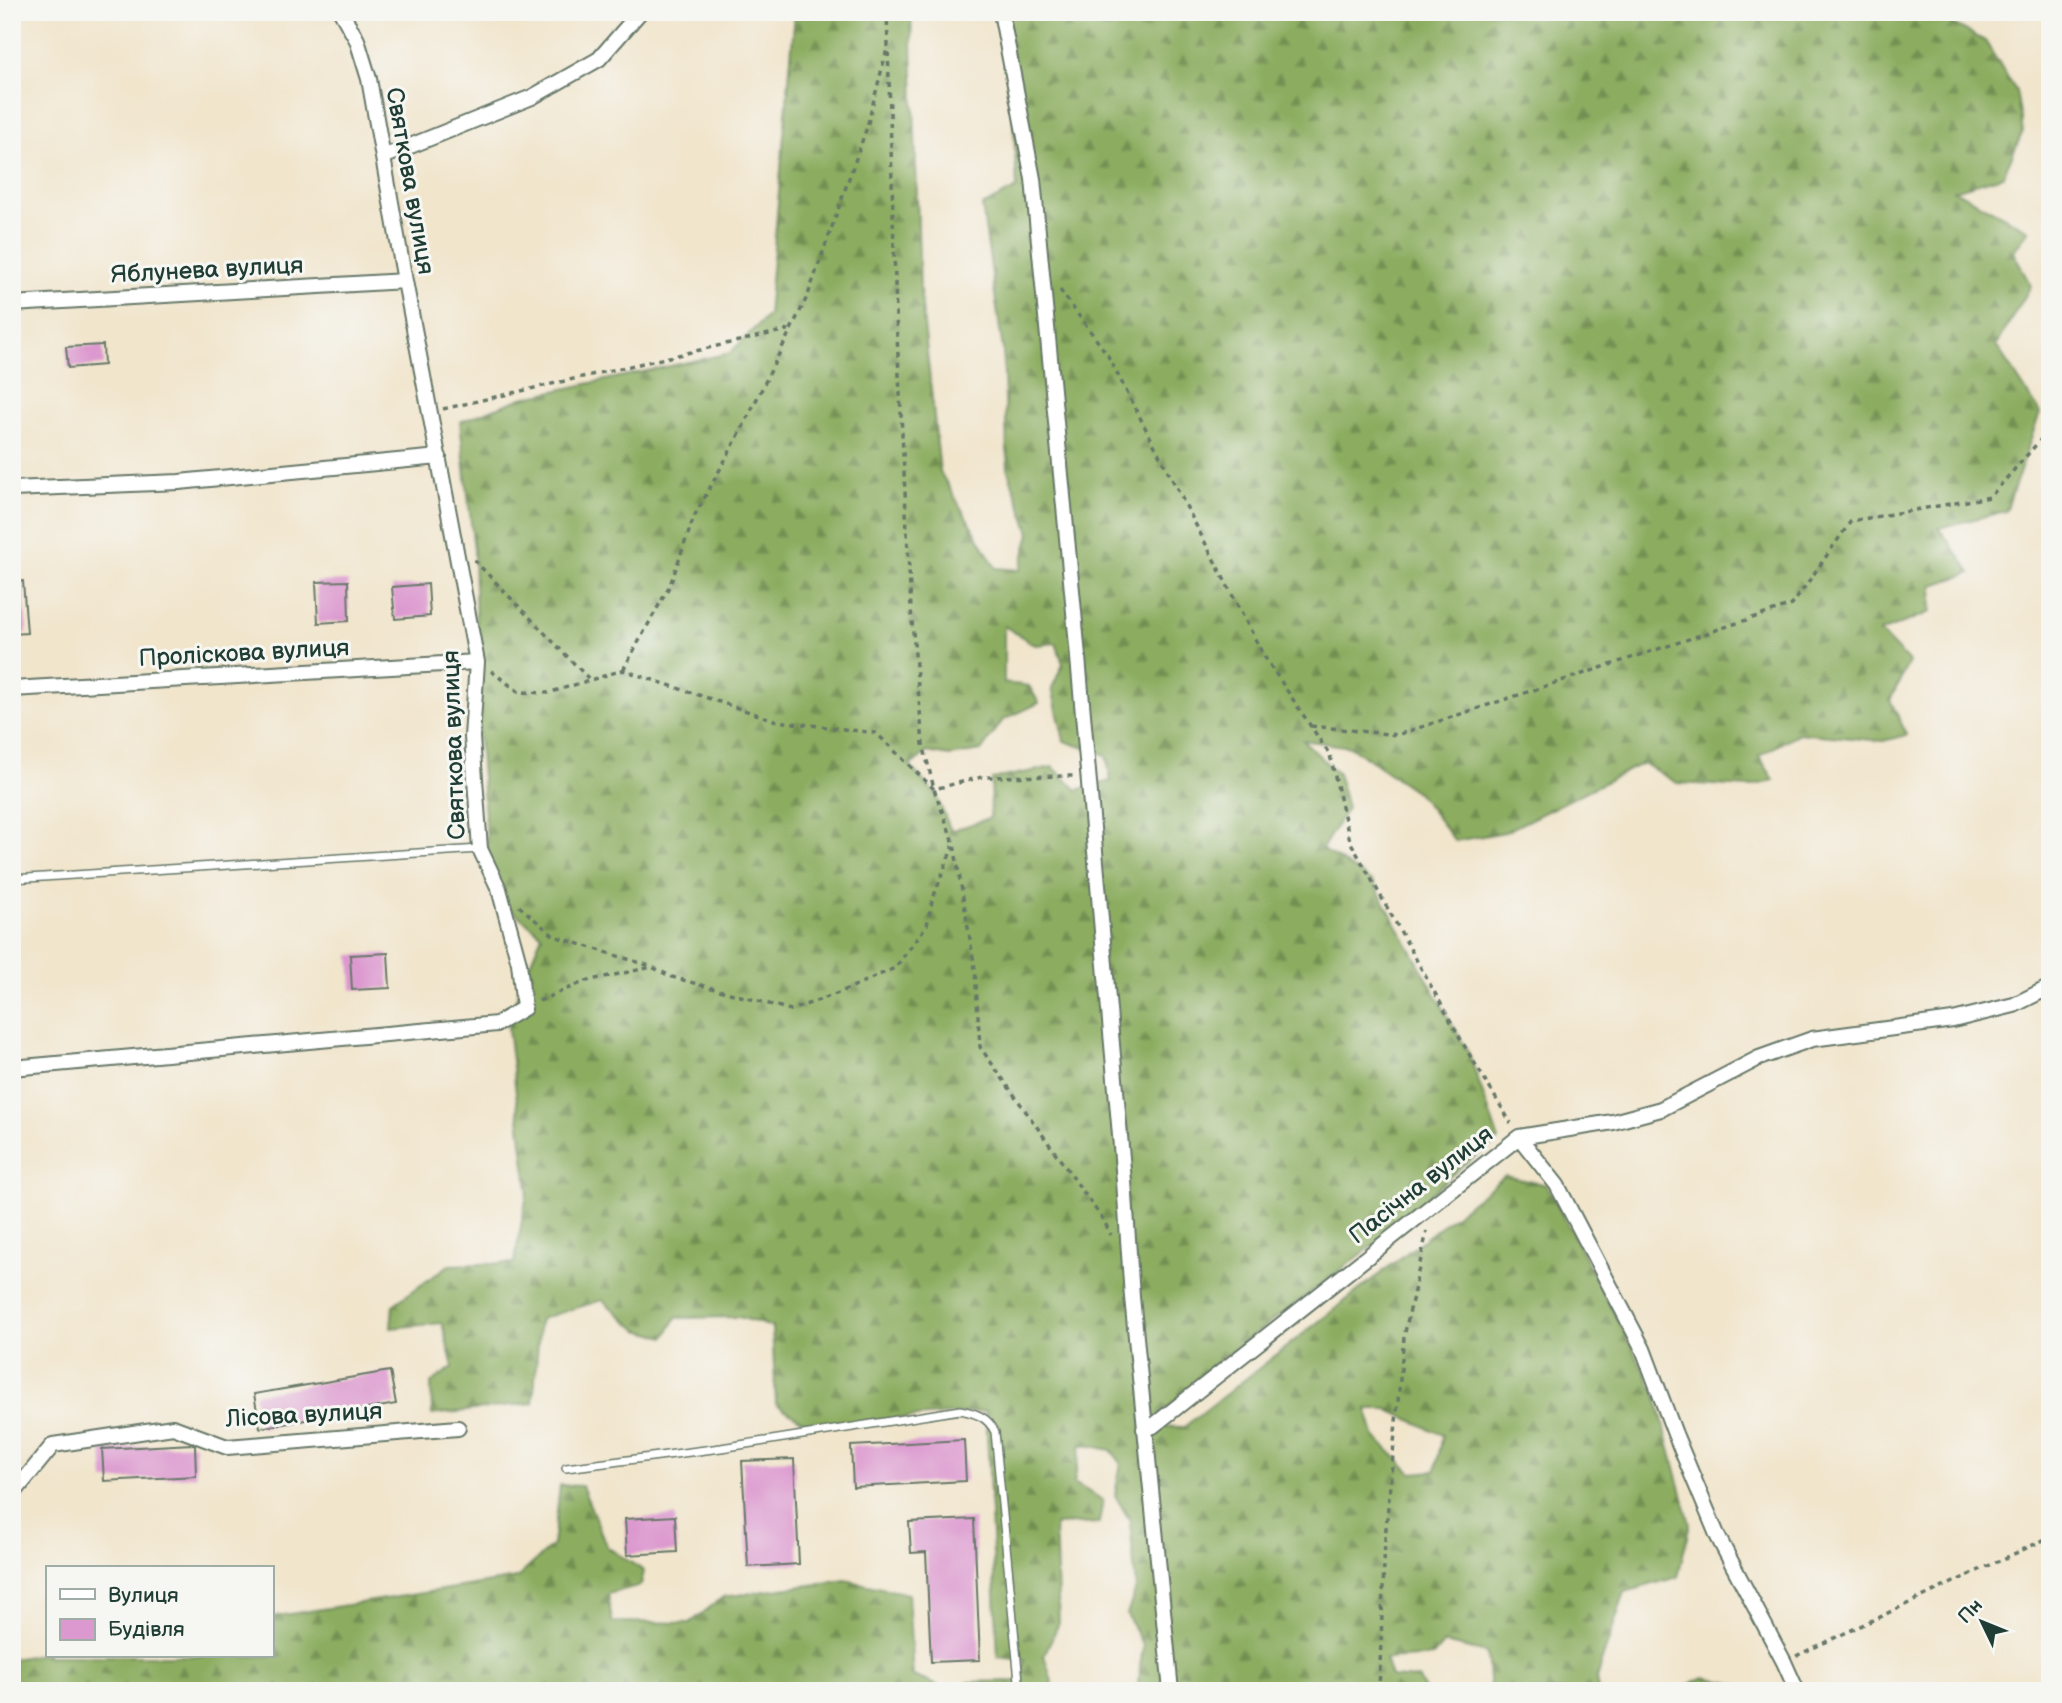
<svg xmlns="http://www.w3.org/2000/svg" width="2062" height="1703" viewBox="0 0 2062 1703" font-family="'Balsamiq Sans',sans-serif">
<style>
.forest{fill:url(#forest-firs);stroke:#56754a;stroke-width:2;fill-rule:evenodd}
.building{fill:#dc99cf}
.lines{fill:none;stroke-linecap:round;stroke-linejoin:round}
.service-casing{stroke:#687869;stroke-width:10}
.minor-casing{stroke:#687869;stroke-width:18}
.path{stroke:#687869;stroke-width:3.5;stroke-dasharray:5 5;stroke-linecap:butt}
.service{stroke:#fff;stroke-width:7}
.minor{stroke:#fff;stroke-width:14}
.labels{text-anchor:middle;dominant-baseline:central;stroke-width:6;stroke-linejoin:round;paint-order:stroke}
.street-label{font-size:24px;fill:#1f3d34;stroke:#f6f6f2}
</style>
<defs>
<pattern id="forest-firs" width="22" height="20" patternUnits="userSpaceOnUse" patternTransform="scale(1.75)"><rect width="22" height="20" fill="#8cad61"/><path d="M5 1l3.5 6h-7zM16 11l3.5 6h-7z" fill="#728e51"/></pattern>
</defs>
<rect width="100%" height="100%" fill="#f6f6f2"/>
<filter id="ink" filterUnits="userSpaceOnUse"><feTurbulence type="fractalNoise" baseFrequency=".0143" numOctaves="2"/><feDisplacementMap in="SourceGraphic" scale="14" xChannelSelector="R" yChannelSelector="G"/><feConvolveMatrix kernelMatrix="1 2 1 2 8 2 1 2 1" color-interpolation-filters="sRGB"/></filter>
<filter id="wash" filterUnits="userSpaceOnUse"><feTurbulence type="fractalNoise" baseFrequency=".00686" numOctaves="4" result="noise"/><feDisplacementMap in="SourceGraphic" scale="28" xChannelSelector="R" yChannelSelector="G"/><feGaussianBlur stdDeviation="1.57" result="paint"/><feColorMatrix in="noise" values="0 0 0 0 0 0 0 0 0 0 0 0 0 0 0 0 0 1.4 0 .05"/><feComposite in="paint" operator="in"/></filter>
<g filter="url(#wash)">
<rect width="100%" height="100%" fill="#f1e5cc"/>
<!-- forest -->
<path class="forest" d="M795 12H911L920 288 940 472 996 568 1020 570 1030 533 1008 471 1003 350 982 206 1017 188 1007 12H1932L1985 41 2016 91 2023 131 2003 176 1954 190 2029 230 2013 252 2031 286 1996 345 2040 413 2006 511 1939 528 1971 573 1933 585 1931 612 1880 632 1909 662 1890 700 1907 735 1883 741 1799 733 1759 756 1774 780 1750 787 1677 783 1643 763 1505 832 1455 841 1418 793 1351 747 1303 740 1338 774 1347 808 1322 849 1373 882 1469 1054 1499 1140 1463 1165 1379 1241 1211 1367 1142 1432 1153 1426 1184 1427 1505 1176 1547 1185 1655 1392 1690 1524 1678 1577 1625 1592 1596 1678 1598 1691H1490L1487 1653 1444 1643 1433 1656 1385 1659 1391 1677 1418 1679 1426 1691H1137L1143 1646 1127 1615 1136 1588 1130 1521 1115 1495 1121 1463 1111 1450 1081 1444 1074 1483 1103 1500 1099 1523 1055 1525 1059 1623 1044 1655 1055 1691H965L966 1682 1019 1681 1025 1660 998 1657 986 1411 811 1426 776 1404 772 1327 739 1317 676 1318 665 1337 638 1330 602 1300 540 1319 533 1403 432 1415 431 1383 453 1367 442 1323 391 1328 393 1305 449 1265 514 1263 528 1190 508 1028 518 992 542 935 491 893 476 700 477 662 474 551 460 422 522 398 730 353 768 315ZM1004 626 1035 645 1056 643 1063 664 1052 688 1064 741 1106 755 1111 781 1077 790 1053 767 992 779 990 818 951 831 936 795 910 766 927 752 950 756 981 751 1003 720 1039 703 1029 686 1004 683ZM1367 1409H1387L1443 1435 1435 1471 1412 1473 1374 1436Z
M560 1485 582 1486 607 1547 644 1571 641 1585 608 1594 612 1622 690 1623 723 1597 846 1580 908 1594 913 1676 951 1691H12V1659L47 1653V1656H271V1617L517 1578 553 1545Z
M1704 1677 1765 1691H1675Z"/>
<g id="blocks">
<!-- building -->
<path class="building" d="M103 345 104 365 68 368 66 347Z
M23 581 27 633 12 634V582Z
M348 581 349 621 318 623 316 582Z
M428 584 430 616 395 619 392 587Z
M388 953 390 988 352 990 350 955Z
M390 1371 396 1404 260 1428 254 1394Z
M964 1440 966 1481 853 1487 851 1446Z
M192 1444 195 1445 196 1476 104 1481 102 1449Z
M794 1459 799 1564 748 1567 742 1461Z
M675 1516 677 1552 627 1555 625 1519Z
M974 1519 980 1660 931 1662 926 1552 911 1553 909 1522Z"/>
</g>
</g>
<g filter="url(#ink)">
<use href="#blocks" fill-opacity="0" stroke="#687869" stroke-width="2"/>
<g class="lines">
<!-- service casing -->
<g class="service-casing">
<path id="service" d="M12 879 480 849
M566 1468 721 1448 960 1410C976 1413 988 1417 995 1432L1020 1691"/>
</g>
<!-- minor casing -->
<g class="minor-casing">
<path id="minor" d="M1001 12 1033 179 1074 612 1124 1181 1132 1297 1171 1691
M383 157 532 97 599 59 640 12
M12 304 405 281
M12 489 179 482 439 457
M12 689 477 662
M12 1068 497 1024 524 1008 519 963 499 889 480 849 472 737 477 662 405 281 369 79 357 40 341 12
M1519 1137 1557 1185 1643 1349 1675 1434 1718 1537 1784 1662 1797 1691
M1144 1429 1153 1426 1519 1137 1613 1122 1661 1109 1759 1058 1812 1039 1953 1020 2014 1005 2050 987
M12 1495 53 1445 173 1427 227 1447 458 1428"/>
</g>
<!-- path -->
<path class="path" d="M887 12 896 316 911 609 923 744 934 789 954 844 975 969 980 1047 1104 1221 1111 1235
M1060 290 1107 354 1264 656 1330 755 1350 841 1469 1054 1511 1123
M443 409 791 329
M474 560 590 680
M623 670 670 585 694 517 742 429 808 295 867 127 887 49
M491 671 519 692 548 693 623 670 777 721 876 733 934 789 982 777 1073 776
M1311 726 1397 735 1792 605 1851 521 1990 497 2050 429
M519 906 554 936 650 966
M539 1001 586 981 652 967 672 977 791 1010 836 994 895 968 927 925 932 901 953 846
M1796 1656 2050 1537
M1379 1691 1385 1539 1404 1337 1427 1231"/>
<!-- service -->
<use href="#service" class="service"/>
<!-- minor -->
<use href="#minor" class="minor"/>
</g>
</g>
<g class="labels">
<!-- street labels -->
<g class="street-label">
<text transform="translate(410 181) rotate(80)">Святкова вулиця</text>
<text transform="translate(207 270) rotate(-3)">Яблунева вулиця</text>
<text transform="translate(244 653) rotate(-3)">Проліскова вулиця</text>
<text transform="translate(454 745) rotate(-92)">Святкова вулиця</text>
<text transform="translate(1421 1185) rotate(-38)">Пасічна вулиця</text>
<text transform="translate(304 1415) rotate(-3)">Лісова вулиця</text>
</g>
</g>
<!-- margin -->
<rect width="2062" height="1703" fill="none" stroke="#f6f6f2" stroke-width="42"/>
<!-- legend -->
<rect x="46" y="1566" width="228" height="91" fill="#f6f6f2" stroke="#a0aca6" stroke-width="2"/>
<rect x="60" y="1589" width="35" height="10" fill="#ffffff" stroke="#a0aca6" stroke-width="2"/>
<text x="108" y="1602" font-size="21" fill="#1f3d34">Вулиця</text>
<rect x="60" y="1619" width="35" height="21" fill="#dc99cf" stroke="#a0aca6" stroke-width="2"/>
<text x="108" y="1636" font-size="21" fill="#1f3d34">Будівля</text>
<!-- north arrow -->
<g transform="translate(1982 1622) rotate(313)" stroke="#f6f6f2" stroke-width="5" paint-order="stroke">
<path d="M0-5L12 26L0 18L-12 26Z" fill="#1f3d34"/>
<text y="-10" font-size="19" font-weight="bold" text-anchor="middle" fill="#1f3d34">Пн</text>
</g>
</svg>
